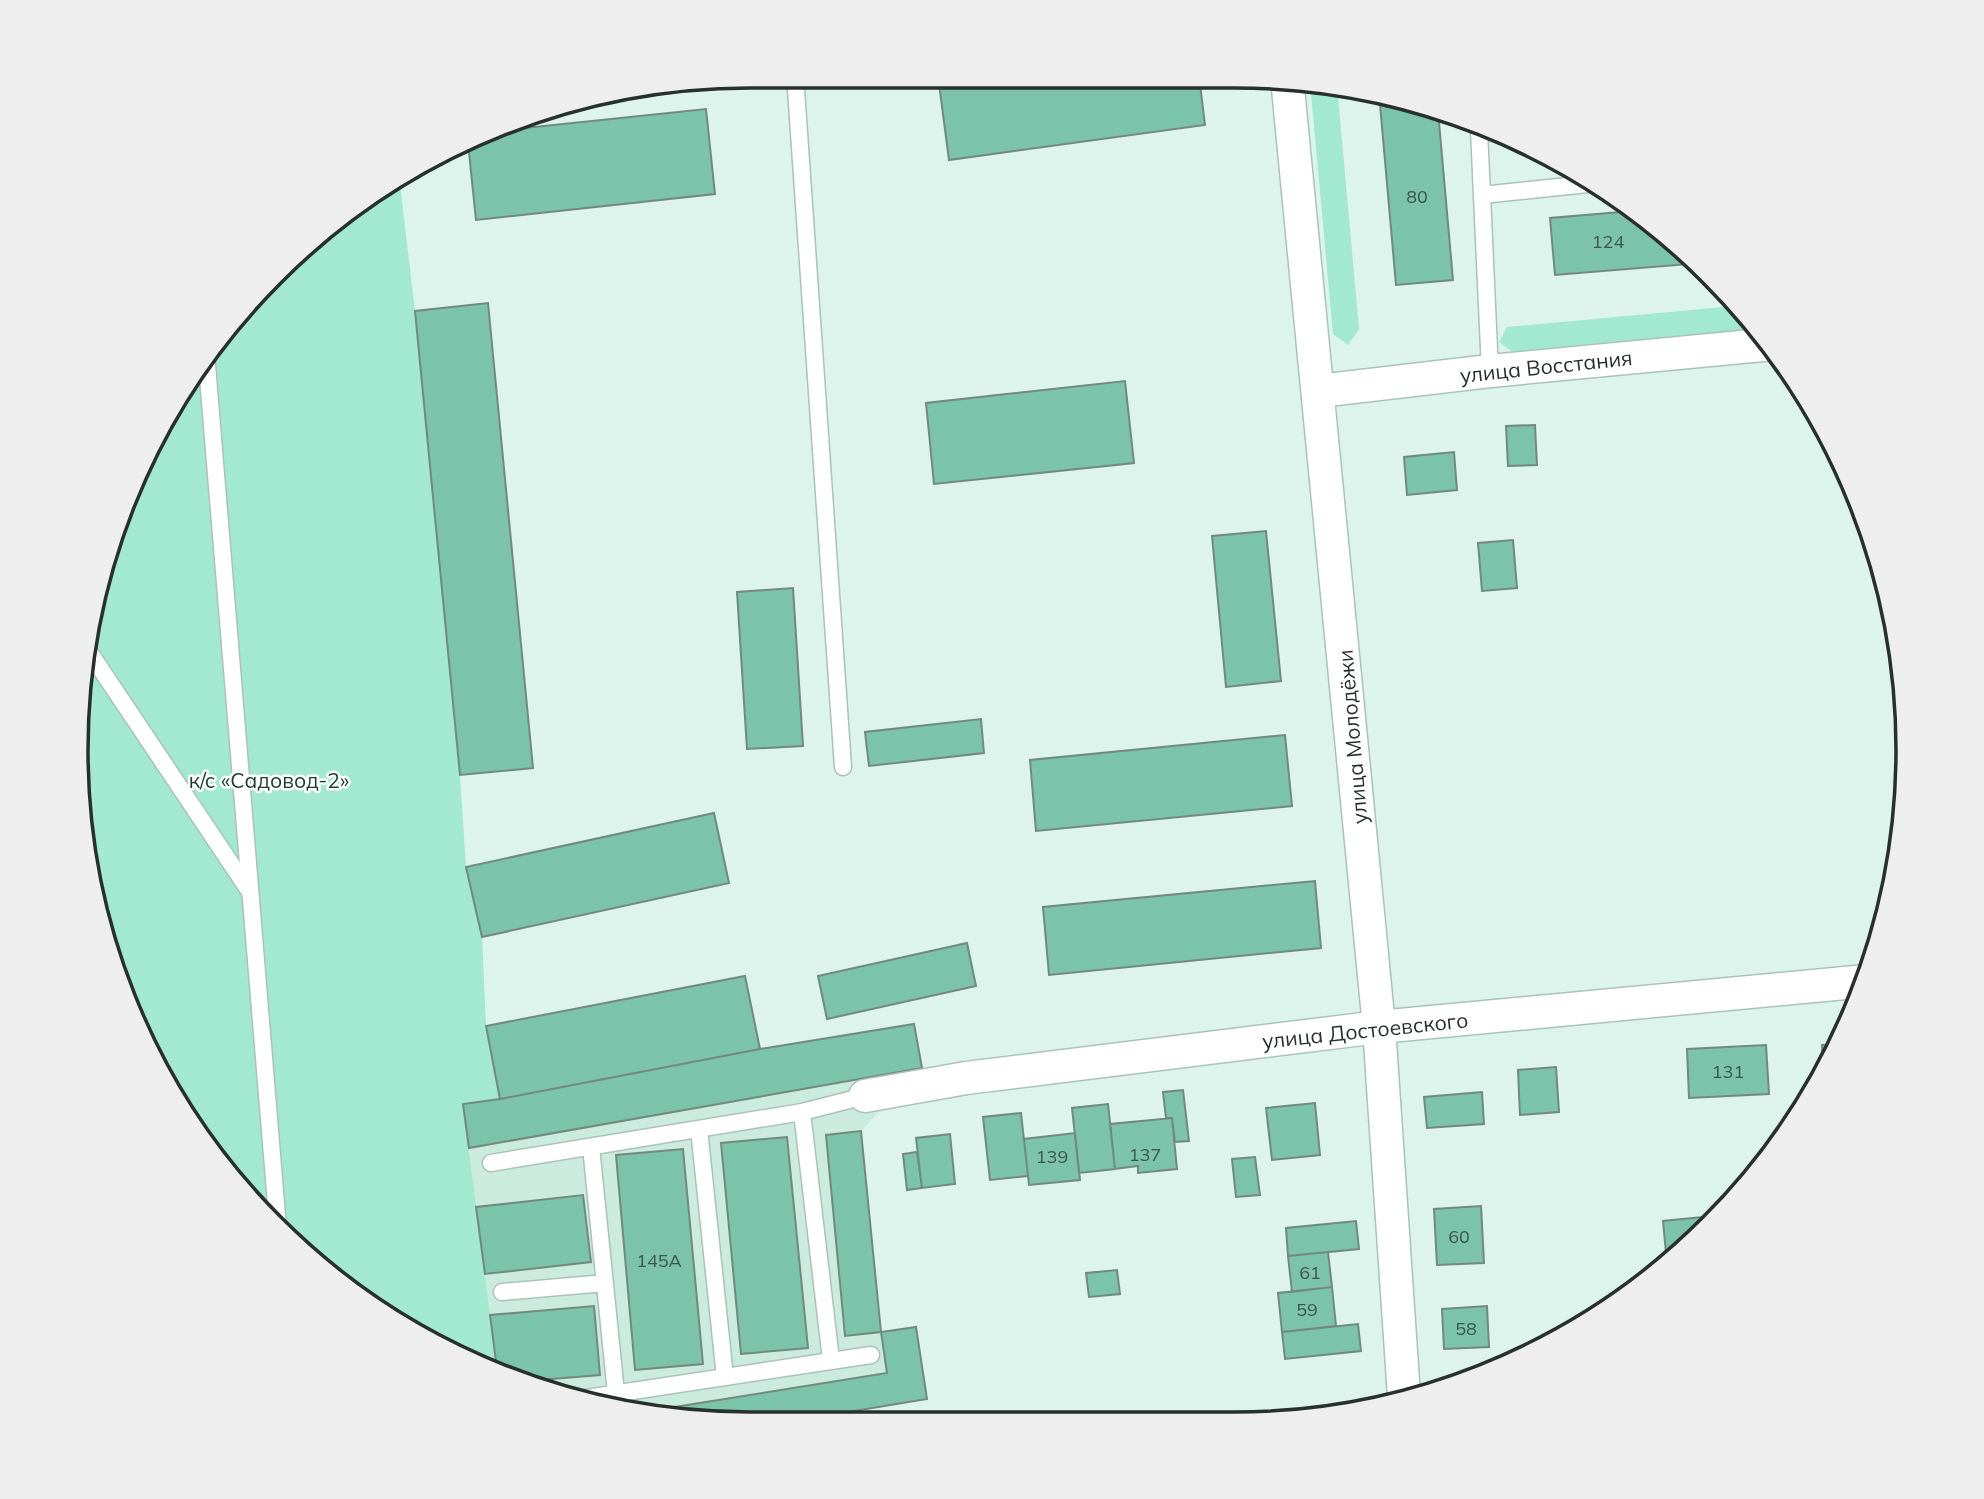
<svg xmlns="http://www.w3.org/2000/svg" width="1984" height="1499" viewBox="0 0 1984 1499" font-family="Mulish,sans-serif">
<style>
.built{fill:#cbebde}
.green{fill:#a3e8d0}
.building{fill:#7bc3ab;stroke:#728880;stroke-width:2}
.lines{fill:none;stroke-linecap:round;stroke-linejoin:round}
.lane-casing{stroke:#abc2ba;stroke-width:19}
.street-casing{stroke:#abc2ba;stroke-width:35}
.lane{stroke:#fff;stroke-width:16}
.street{stroke:#fff;stroke-width:32}
.labels{text-anchor:middle;dominant-baseline:central;stroke-width:5;stroke-linejoin:round;paint-order:stroke}
.number-label{font-size:18px;fill:#3c554c}
.street-label{font-size:21px;fill:#27302d;stroke:#fff}
.park-label{font-size:21px;fill:#1a3c31;stroke:#fff}
.rim{fill:none;stroke:#27302d;stroke-width:3.5}
</style>
<rect width="100%" height="100%" fill="#dcf4eb"/>
<!-- built -->
<path class="built" d="M914 1024 922 1068 861 1131 881 1332 916 1327 927 1399 788 1422H705L575 1401 497 1369 463 1104 500 1099 760 1049Z"/>
<!-- green -->
<path class="green" d="M1310 82 1337 86 1359 329 1348 345 1333 334Z
M399 176 415 311 460 775 466 867 482 937 486 1026 500 1099 463 1104 497 1369 413 1334 305 1257 214 1160 111 967 77 794 88 618 145 451 272 273Z
M1734 306 1762 332 1514 353 1499 342 1507 327Z"/>
<!-- building -->
<path class="building" d="M938 76H1199L1205 125 949 160Z
M1379 93 1409 98 1438 111 1453 280 1396 285Z
M706 109 715 194 476 220 468 143 496 131Z
M1632 211 1689 264 1555 275 1550 218Z
M488 303 533 768 460 775 415 311Z
M1125 381 1134 463 934 484 926 403Z
M1535 425 1537 465 1508 466 1506 426Z
M1454 452 1457 490 1407 495 1404 457Z
M1266 531 1281 681 1226 687 1212 536Z
M1513 540 1517 588 1482 591 1478 543Z
M793 588 803 746 747 749 737 592Z
M981 719 984 753 869 766 865 732Z
M1285 735 1292 806 1036 831 1030 760Z
M714 813 729 883 482 937 466 867Z
M1315 881 1321 948 1049 975 1043 907Z
M967 943 976 986 827 1019 818 976Z
M745 976 760 1049 500 1099 486 1026Z
M914 1024 922 1068 469 1148 463 1104 500 1099 760 1049Z
M1838 1044 1823 1076 1822 1045Z
M1766 1045 1769 1094 1689 1098 1687 1049Z
M1556 1067 1559 1112 1520 1115 1518 1070Z
M1183 1090 1189 1141 1175 1142 1172 1118H1166L1163 1092Z
M1482 1092 1484 1124 1427 1128 1424 1097Z
M1315 1103 1320 1155 1272 1160 1266 1108Z
M1108 1104 1115 1169 1079 1173 1072 1108Z
M1021 1113 1028 1176 990 1180 983 1117Z
M1172 1118 1177 1169 1138 1173V1166L1115 1169 1110 1124Z
M861 1131 881 1332 845 1336 826 1135Z
M1075 1133 1080 1180 1029 1185 1024 1139Z
M950 1134 955 1184 922 1188 916 1138Z
M787 1137 808 1348 741 1354 721 1143Z
M683 1149 703 1364 635 1370 616 1155Z
M917 1152 922 1188 907 1190 903 1154Z
M1255 1157 1260 1195 1236 1197 1232 1159Z
M583 1195 591 1262 485 1274 476 1207Z
M1481 1206 1484 1263 1437 1265 1434 1209Z
M1702 1217 1703 1230 1667 1264 1663 1221Z
M1356 1221 1359 1249 1288 1256 1286 1228Z
M1328 1252 1332 1287 1292 1292 1288 1256Z
M1117 1270 1120 1294 1089 1297 1086 1273Z
M1332 1287 1336 1326 1282 1332 1278 1293Z
M594 1306 600 1375 527 1381 497 1369 490 1315Z
M1487 1306 1489 1347 1444 1349 1442 1309Z
M1358 1324 1361 1351 1285 1359 1282 1332Z
M916 1327 927 1399 788 1422H705L643 1412 887 1373 881 1332Z"/>
<g class="lines">
<!-- lane casing -->
<g class="lane-casing">
<path id="lane" d="M795 75 843 767
M1479 130 1490 371
M1482 195 1597 183
M207 365 278 1228
M86 647 250 892
M802 1112 831 1360
M699 1129 725 1377
M591 1147 616 1393
M491 1163 802 1112 865 1096
M502 1292 605 1283
M573 1400 871 1355"/>
</g>
<!-- street casing -->
<g class="street-casing">
<path id="street" d="M1287 78 1379 1027 1404 1396
M1319 391 1490 371 1773 344
M865 1096 966 1078 1379 1027 1866 981"/>
</g>
<!-- lane -->
<use href="#lane" class="lane"/>
<!-- street -->
<use href="#street" class="street"/>
</g>
<g class="labels">
<!-- number labels -->
<g class="number-label">
<text x="1417" y="196">80</text>
<text x="1608" y="241">124</text>
<text x="1728" y="1071">131</text>
<text x="1145" y="1154">137</text>
<text x="1052" y="1156">139</text>
<text x="1459" y="1236">60</text>
<text x="659" y="1260">145А</text>
<text x="1310" y="1272">61</text>
<text x="1307" y="1309">59</text>
<text x="1466" y="1328">58</text>
</g>
<!-- street labels -->
<g class="street-label">
<text transform="translate(1546 366) rotate(-6)">улица Восстания</text>
<text transform="translate(1352 737) rotate(-95)">улица Молодёжи</text>
<text transform="translate(1365 1030) rotate(-6)">улица Достоевского</text>
</g>
<!-- park labels -->
<g class="park-label">
<text x="269" y="780">к/с «Садовод-2»</text>
</g>
</g>
<!-- crop -->
<path d="M0 0H1984V1499H0ZM750 88H1234A662 662 0 0 1 1896 750V750A662 662 0 0 1 1234 1412H750A662 662 0 0 1 88 750V750A662 662 0 0 1 750 88Z" fill="#eee" fill-rule="evenodd"/>
<path class="rim" d="M750 88H1234A662 662 0 0 1 1896 750V750A662 662 0 0 1 1234 1412H750A662 662 0 0 1 88 750V750A662 662 0 0 1 750 88Z"/>
</svg>
